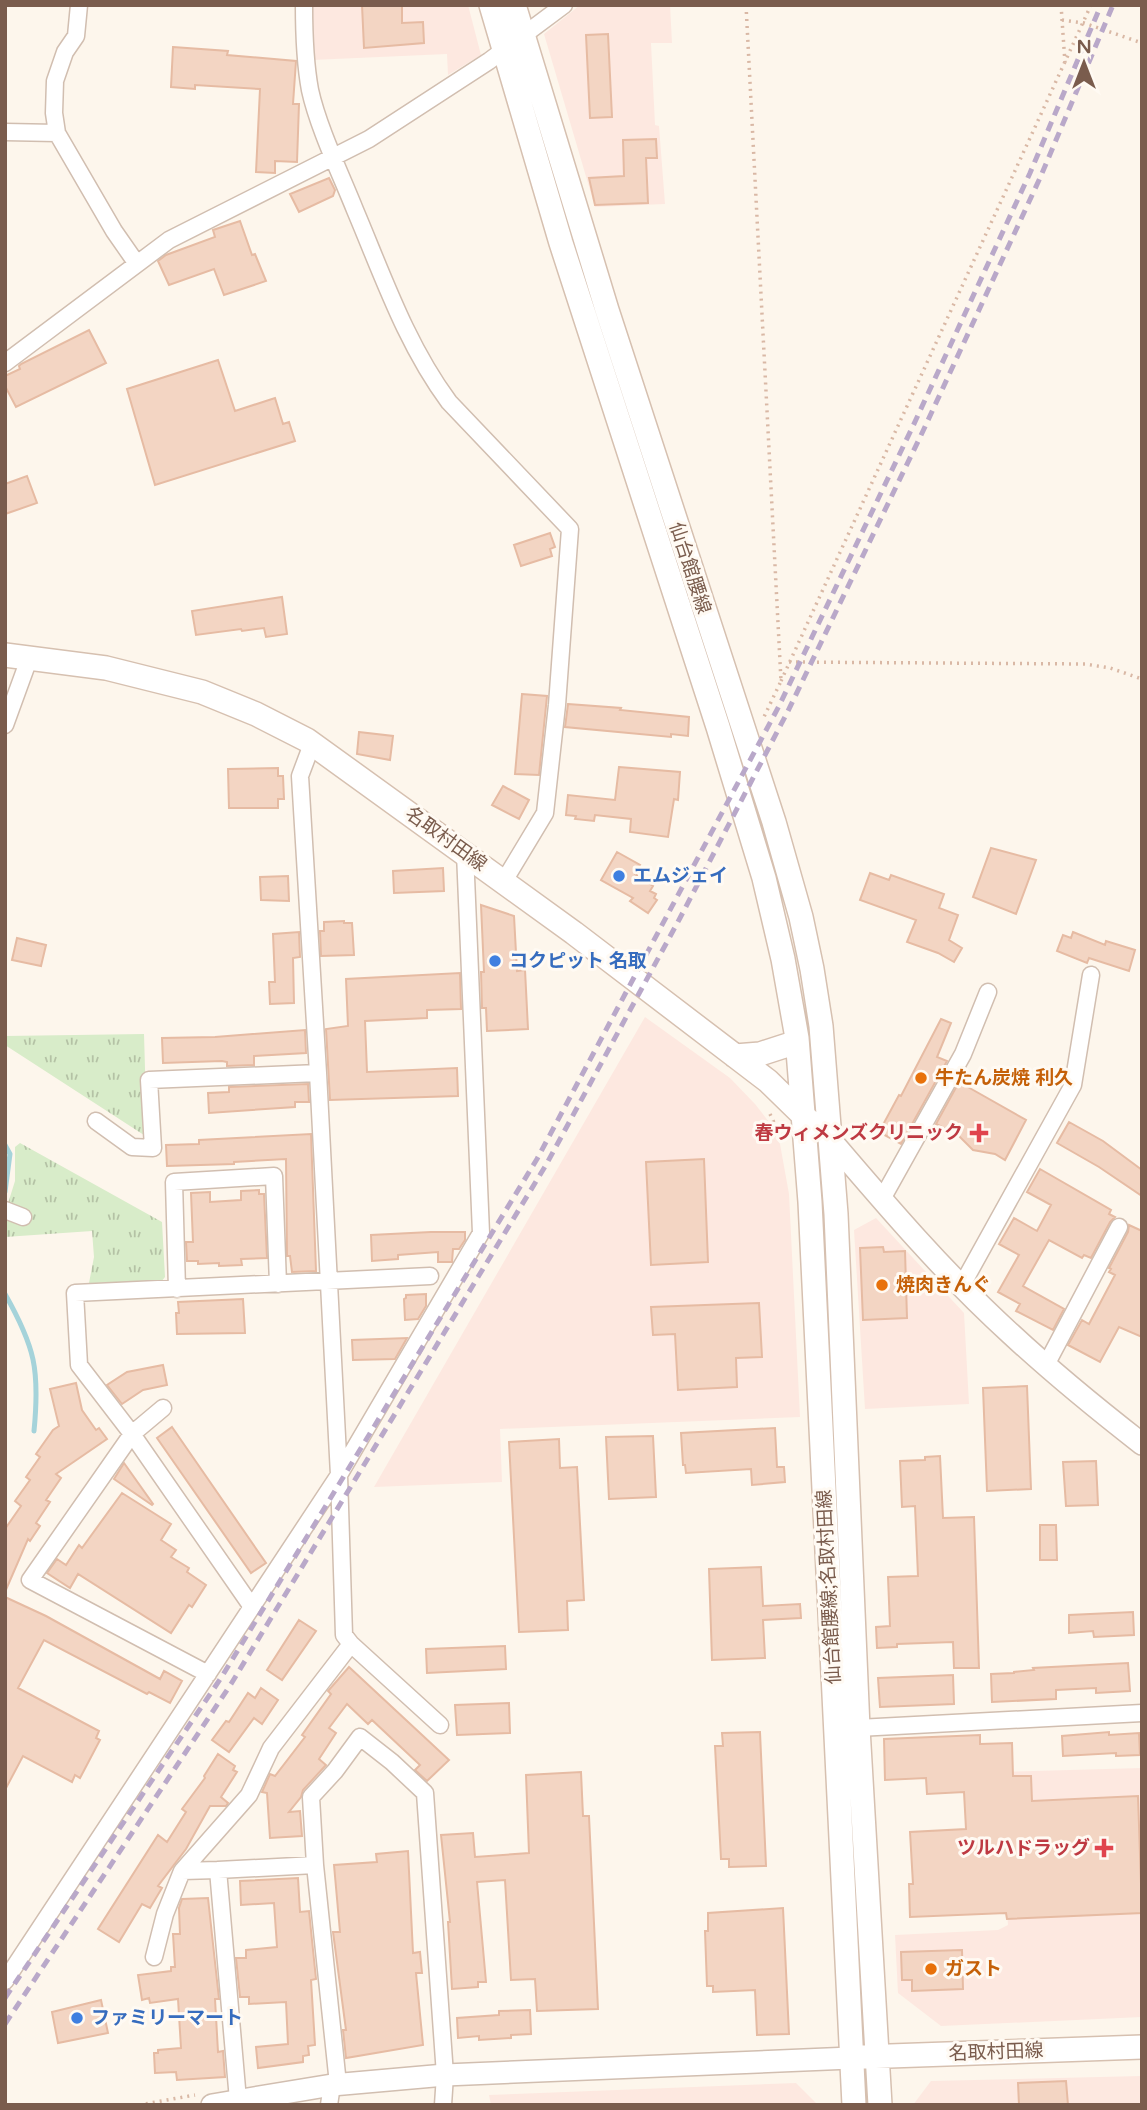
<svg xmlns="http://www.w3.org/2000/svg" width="1147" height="2110" viewBox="0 0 1147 2110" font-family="'Varela Round','Noto Sans JP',sans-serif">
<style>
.commercial{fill:#fde8e0}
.grass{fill:url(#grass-tufts)}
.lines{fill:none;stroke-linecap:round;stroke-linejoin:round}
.stream{stroke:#a5d3da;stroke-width:5}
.building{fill:#f3d5c3;stroke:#e6bba3;stroke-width:2}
.minor-casing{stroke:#d1beb0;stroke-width:19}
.tertiary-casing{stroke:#d1beb0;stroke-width:24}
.secondary-casing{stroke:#d6c0b0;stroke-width:26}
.path{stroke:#d9b8a5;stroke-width:3.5;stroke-dasharray:2 5;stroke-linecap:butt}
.minor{stroke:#fff;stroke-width:16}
.tertiary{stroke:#fff;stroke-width:21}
.secondary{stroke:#fff;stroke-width:23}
.rail{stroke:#b9a8c9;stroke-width:5;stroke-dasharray:10 7;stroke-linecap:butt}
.shop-dot{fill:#3f7fe0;stroke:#fffaf3;stroke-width:2.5}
.food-dot{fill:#e8710a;stroke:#fffaf3;stroke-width:2.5}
.health-dot{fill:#e0444e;stroke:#fffaf3;stroke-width:2.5}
.labels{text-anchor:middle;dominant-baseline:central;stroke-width:6;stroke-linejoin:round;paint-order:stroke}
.street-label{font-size:19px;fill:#7a5c4d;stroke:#fffaf3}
.shop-label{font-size:19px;font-weight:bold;fill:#366cbe;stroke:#fffaf3;text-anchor:start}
.food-label{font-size:19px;font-weight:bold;fill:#c56008;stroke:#fffaf3;text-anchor:start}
.health-label{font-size:19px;font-weight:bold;fill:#be3a42;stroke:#fffaf3;text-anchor:end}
</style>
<defs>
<pattern id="grass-tufts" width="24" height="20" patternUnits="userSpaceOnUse" patternTransform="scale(1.75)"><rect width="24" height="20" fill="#d8ecc9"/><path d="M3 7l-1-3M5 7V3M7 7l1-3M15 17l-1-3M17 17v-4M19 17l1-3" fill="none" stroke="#b4c2a5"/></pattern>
</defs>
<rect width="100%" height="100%" fill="#fdf6ec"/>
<!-- commercial -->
<path class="commercial" d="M310 5H468L481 55 448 75 447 54 312 60Z
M580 5H670L672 43H651L655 125 659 126 665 204 595 207 544 34Z
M645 1017 730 1078 755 1104 769 1122 780 1144 789 1194 800 1417 500 1429 502 1482 374 1487Z
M876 1218 964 1313 969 1404 865 1409 854 1230Z
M1142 1768V2017L941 2026 898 1993 895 1935 998 1930 1008 1925 997 1772Z
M1142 2076V2105H913L931 2081Z
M796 2083 818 2105H491L489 2095Z"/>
<!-- grass -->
<path class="grass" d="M144 1034 147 1137 5 1045V1036Z
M20 1143 162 1222 165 1277 161 1282 89 1283 94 1257 92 1231 5 1237V1213L15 1181V1147Z"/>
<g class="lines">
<!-- stream -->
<path class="stream" d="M5 1145 10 1154 5 1192
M5 1294C35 1347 40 1370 34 1431"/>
</g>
<!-- building -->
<path class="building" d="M362 5H402V23L423 22 424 43 364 48Z
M608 34 612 117 590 118 586 35Z
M173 47 228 51 227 55 296 61 293 104H299L297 162 275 161V173L256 172 260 89 195 85V89L171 87Z
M656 139 657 158H646L648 203 595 205 589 178 624 176 623 140Z
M329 178 335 190 333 196 299 212 290 194Z
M240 221 252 255 255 254 266 281 224 295 214 269 169 285 158 261 166 255 215 237 213 230Z
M89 330 106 363 16 407 5 386V376L20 369 19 366 21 364Z
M218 360 235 411 275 398 283 424 289 422 295 441 155 485 127 389Z
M27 476 37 503 5 514V484Z
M550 533 555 547 550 549 552 556 521 566 514 545Z
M282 597 287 634 266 637 264 628 242 631 241 629 196 635 192 611Z
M522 694 547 696 539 775 515 774Z
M568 704 621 708 620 710 689 717 688 736 671 734V737L565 727Z
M359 732 393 736 390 760 357 754Z
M619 767 680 772 678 800 674 799 668 837 630 832 631 819 595 815 594 821 575 819 576 816 566 815 568 795 615 800Z
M278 768V776H283L284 799H278V808H229L228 769Z
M503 786 529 800 519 819 492 805Z
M991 848 1036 860 1016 914 973 897Z
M617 852 640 865 635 874 653 886 650 891 656 894 654 898 657 900 648 913 630 901 633 898 601 880Z
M443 868 444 891 394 893 393 871Z
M870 873 889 880 891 875 944 894 939 908 958 915 949 940 962 948 954 962 938 953 907 942 916 920 860 900Z
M288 876 289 901 261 900 260 877Z
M481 905 514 916 517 971 525 970 528 1029 487 1031 486 1008H482L481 972H484Z
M344 921V923H352L354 955 321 956 320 931H324V922Z
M299 932 300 957 293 958 294 1003 270 1004 269 982H275L273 934Z
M1073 932 1105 945 1106 941 1135 950 1129 971 1089 958 1087 963 1057 951 1063 935 1071 938Z
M17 938 46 945 41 966 12 960Z
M460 973 461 1009 427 1010V1018L365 1021 367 1072 457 1068 458 1096 330 1100 326 1029 348 1026 346 979Z
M941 1019 951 1023 937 1057 947 1061 901 1144 879 1132 899 1095 901 1096Z
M305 1030 306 1053 254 1056V1065L227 1066V1062L222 1061 163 1063 162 1038 215 1037Z
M959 1082 1026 1120 1005 1160 995 1154 973 1150 958 1135 936 1124Z
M308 1084 309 1102H295V1107L209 1113 208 1093 229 1092V1087Z
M1069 1122 1103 1141 1142 1170V1196L1099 1167 1057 1143Z
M311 1134 316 1271 292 1272 290 1256H287L286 1159 234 1162V1164L167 1166 166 1145 199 1144V1140Z
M704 1159 708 1262 651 1265 646 1162Z
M1040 1169 1111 1210 1109 1214 1115 1217 1110 1222 1091 1258 1084 1255 1082 1258 1049 1240 1023 1286 1064 1309 1053 1330 1016 1311 1020 1304 998 1292 1019 1255 999 1244 1014 1218 1037 1231 1051 1205 1027 1192Z
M259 1190V1194H264L267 1258 241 1259 242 1265 219 1266V1263L198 1264V1261H187L186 1242H193L191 1193 210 1192V1202L241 1200V1191Z
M1129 1225 1142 1231V1337L1119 1327 1100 1362 1068 1345 1082 1320 1089 1324 1115 1275 1109 1272 1111 1269 1109 1268 1128 1232Z
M431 1232H465V1240L459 1249H453L452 1262H438V1252L398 1255V1259L372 1261 371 1235Z
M883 1247 884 1252 905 1251 907 1318 863 1320 860 1248Z
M426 1294V1306L418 1319 405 1320 404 1299 406 1298V1295Z
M243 1299 245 1333 177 1334 176 1313H179L178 1302Z
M759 1303 762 1357 736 1358 737 1387 678 1390 675 1334 653 1335 651 1307Z
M407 1338 395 1359 353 1360 352 1340Z
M163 1365 167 1385 143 1390 122 1404 107 1385 127 1372Z
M76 1383 82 1410 96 1430 99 1428 107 1439 56 1474 61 1478 46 1500 50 1502 36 1523 40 1526 30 1541 28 1539 5 1592V1529L21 1506 15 1501 30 1480 26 1477 40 1457 36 1454 53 1430 59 1426 50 1389Z
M1027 1386 1031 1489 987 1491 983 1388Z
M172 1427 266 1563 251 1573 157 1438Z
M775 1428 777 1467H784L785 1482 752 1485 751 1469 686 1473 685 1465H683L681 1433Z
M653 1436 656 1497 609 1499 606 1437Z
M559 1439 560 1468 577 1467 584 1600 567 1601 568 1630 519 1632 509 1442Z
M940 1456 943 1518 974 1517 979 1668H954L953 1642 897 1644V1647L877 1648 876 1627 890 1626 888 1577 918 1576 915 1506 902 1507 900 1461 925 1460V1457Z
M1096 1461 1098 1505 1066 1506 1063 1462Z
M124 1463 153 1504 152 1505 114 1479Z
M122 1493 171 1524 161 1540 176 1550 171 1557 189 1568 187 1572 206 1585 192 1607 189 1605 171 1633 78 1574 70 1588 47 1573 57 1559 66 1565 79 1545 82 1548Z
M1040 1525H1056L1057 1560H1040Z
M761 1567 763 1606 800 1604 801 1618 763 1620 765 1658 712 1660 709 1569Z
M5 1597 46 1616 160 1679 164 1671 182 1681 170 1703 149 1692 147 1694 44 1640 18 1688 99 1731 96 1738 100 1740 80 1778 75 1775 72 1782 23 1756 5 1790Z
M1133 1612 1134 1635 1094 1637 1093 1631 1069 1633V1615Z
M299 1620 316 1631 282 1680 267 1670Z
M505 1646 506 1669 427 1673 426 1649Z
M1128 1663 1130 1691 1096 1693V1688L1056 1690V1699L992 1702 991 1674 1014 1673V1672L1034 1670 1033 1668Z
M349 1667 449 1760 427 1781 415 1770 420 1765 372 1720 368 1724 347 1704 329 1728 336 1733 319 1759 326 1765 303 1790 301 1797 289 1812 300 1811 302 1836 270 1838 267 1793 262 1792 270 1774 275 1776 305 1737 302 1735 331 1694 328 1691Z
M953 1675 954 1704 880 1707 878 1678Z
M261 1688 278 1700 262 1724 254 1718 229 1752 212 1740 226 1721 229 1722 248 1693 255 1698Z
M509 1703 510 1733 457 1735 455 1705Z
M760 1732 766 1866 729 1867V1859H721L715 1746H723L722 1733Z
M1109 1732V1735L1139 1733 1140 1755 1116 1756V1753L1063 1756 1062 1736Z
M980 1735V1744L1012 1743 1013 1776H1031L1032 1801 1138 1796 1142 1913 1007 1919 1006 1913 910 1917 909 1884H913L910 1832 966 1829 964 1792 927 1794 926 1778 885 1780 884 1739Z
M218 1754 235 1766 233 1770 237 1772 221 1797 228 1803 226 1806H210L186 1849 158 1886 162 1888 150 1908 142 1904 119 1942 98 1929 158 1835 167 1842 186 1812 182 1809 205 1778 204 1776Z
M581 1772 583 1816H589L598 2009 537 2011 535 1979 511 1980 505 1880 477 1882 486 1982H478V1987L452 1989 448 1922H450L441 1835 473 1833 475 1857 529 1853 526 1775Z
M408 1851 413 1953 420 1952 422 1973H416L423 2045 346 2058 343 2030H346L333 1932H340L334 1865 377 1862 376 1854Z
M298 1878 300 1912 309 1911 316 1979 311 1980 315 2045 308 2046 309 2055 303 2056V2062L258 2068 256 2047 288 2044 286 2002 249 2004V1997H240L236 1958H246V1950L277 1947 274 1903 241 1905 240 1881Z
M208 1898 219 1999H215L218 2052 223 2051 225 2077 177 2080 176 2072 155 2073 154 2053H158V2050L181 2048 178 1999 150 2003 149 1998 142 2000 138 1975 171 1971V1967H175L173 1934H180L179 1908 182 1899Z
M783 1908 789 2034 757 2035 755 1990 713 1992V1986H707L705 1931H708V1913Z
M962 1950 963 1989 912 1991V1980H902L901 1952Z
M101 2000 108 2033 58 2043 52 2012Z
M530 2010 531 2034 511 2035V2038L479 2040V2036L458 2038 457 2018 499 2015V2011Z
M1066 2081 1068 2105H1019L1018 2083Z"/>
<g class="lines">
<!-- minor casing -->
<g class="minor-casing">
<path id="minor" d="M79 5 76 36 65 52 55 81 54 113 57 133 114 231 137 264
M304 5C304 33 305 63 310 90 318 127 341 175 355 210 383 276 406 344 449 402L570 529 557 705 545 813 504 881
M5 132 57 133
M5 363 169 240 369 139 489 61 564 5
M5 725 29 659
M96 1121 132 1147 153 1148 149 1080 318 1073 300 776 312 744
M882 1199 963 1054 988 992
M5 1210 23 1217
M962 1285 1073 1085 1091 975
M177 1289 174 1182 274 1176 278 1284
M1046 1365 1119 1227
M163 1408 132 1434 79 1365 75 1293 430 1276
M351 1644 440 1725
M208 1674 30 1580 132 1434 252 1607
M858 1728 1142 1713
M218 1870 182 1871 249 1795 271 1748 351 1644 344 1635 339 1475 481 1233 465 853
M154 1957 165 1914 182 1871
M5 1981 339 1475 318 1073
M338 2084 315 1865 311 1797 335 1771 360 1737 392 1762 425 1793 445 2075 443 2105
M238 2100 218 1870 315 1865
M329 2105 332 2085"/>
</g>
<!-- tertiary casing -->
<g class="tertiary-casing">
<path id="tertiary" d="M829 1138C887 1206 945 1274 1011 1334 1053 1373 1097 1409 1142 1444
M212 2105 332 2085 445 2075 851 2058"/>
</g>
<!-- secondary casing -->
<g class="secondary-casing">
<path id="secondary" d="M491 5 561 243 718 727 764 878 783 959 797 1038 810 1202 854 2105
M514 5 607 310 774 822 801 917 812 969 821 1026 836 1214 858 1728 880 2105
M5 655 106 668 202 692 256 714 307 740 574 933 768 1081 808 1120
M735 1056 760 1054 797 1042
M861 2057 1142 2047"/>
</g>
<!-- path -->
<path class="path" d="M746 5 781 681 763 719
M1061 5 1065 63
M1062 20 1084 23 1142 43
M789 662 1085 664 1110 668 1142 679
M781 681 1091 5
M770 1114 783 1142
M139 2105 195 2095"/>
<!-- minor -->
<use href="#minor" class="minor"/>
<!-- tertiary -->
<use href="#tertiary" class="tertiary"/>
<!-- secondary -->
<use href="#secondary" class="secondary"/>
<!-- rail -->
<path class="rail" d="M5 1998 221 1678 537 1159 779 706 913 426 1030 173 1101 5
M5 2024 231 1684 546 1165 680 918 788 711 923 431 1040 178 1113 5"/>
</g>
<!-- markers -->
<g class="shop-dot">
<circle cx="619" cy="876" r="7"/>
<circle cx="495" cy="961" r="7"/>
<circle cx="77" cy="2018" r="7"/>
</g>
<g class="food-dot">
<circle cx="921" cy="1078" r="7"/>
<circle cx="882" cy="1285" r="7"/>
<circle cx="931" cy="1969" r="7"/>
</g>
<g class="health-dot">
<path d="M975.5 1122.5h7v7h7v7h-7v7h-7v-7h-7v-7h7z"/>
<path d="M1100.5 1837.5h7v7h7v7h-7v7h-7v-7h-7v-7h7z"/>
</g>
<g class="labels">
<!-- street labels -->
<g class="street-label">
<text transform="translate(690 568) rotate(72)">仙台館腰線</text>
<text transform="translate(446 839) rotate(36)">名取村田線</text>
<text transform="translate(829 1587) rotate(-93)">仙台館腰線;名取村田線</text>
<text transform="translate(996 2052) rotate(-2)">名取村田線</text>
</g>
<!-- shop labels -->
<g class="shop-label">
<text x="633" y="876">エムジェイ</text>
<text x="509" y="961">コクピット 名取</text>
<text x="91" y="2018">ファミリーマート</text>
</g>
<!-- food labels -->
<g class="food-label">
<text x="935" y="1078">牛たん炭焼 利久</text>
<text x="896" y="1285">焼肉きんぐ</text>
<text x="945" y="1969">ガスト</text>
</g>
<!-- health labels -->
<g class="health-label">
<text x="963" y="1133">春ウィメンズクリニック</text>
<text x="1090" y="1848">ツルハドラッグ</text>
</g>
</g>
<!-- border -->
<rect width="1147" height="2110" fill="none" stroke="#7a5c4d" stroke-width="14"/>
<!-- north arrow -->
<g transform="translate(1084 63)" stroke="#fffaf3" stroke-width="5" paint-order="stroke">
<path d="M0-5L12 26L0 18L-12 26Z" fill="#7a5c4d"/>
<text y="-10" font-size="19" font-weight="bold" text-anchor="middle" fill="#7a5c4d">N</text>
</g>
</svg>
